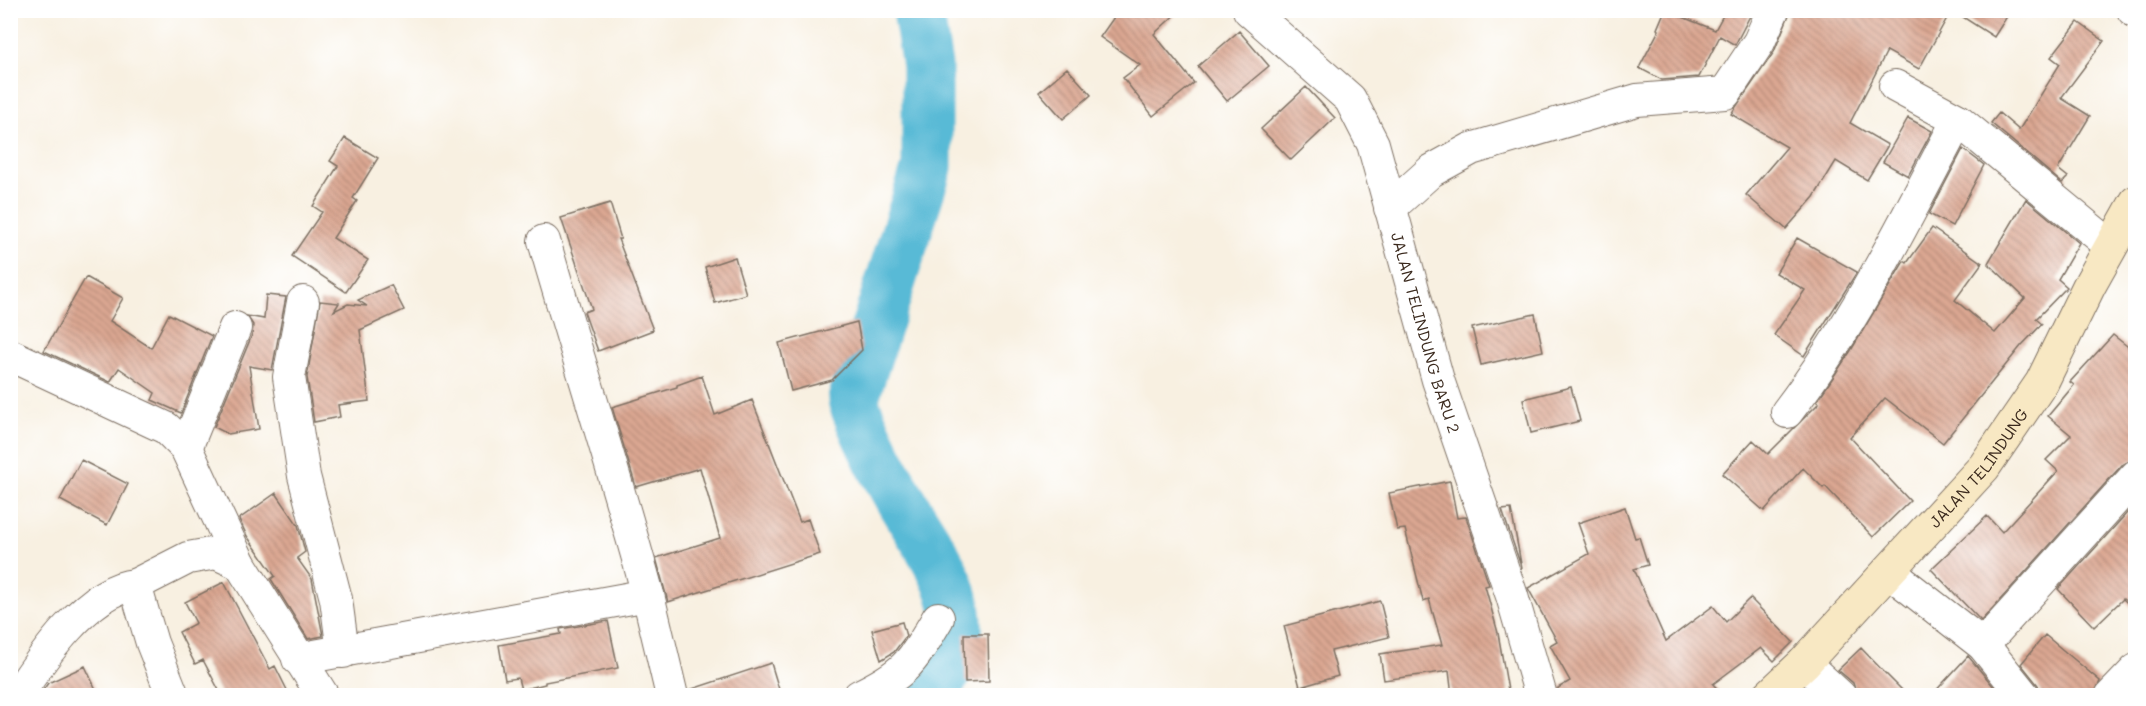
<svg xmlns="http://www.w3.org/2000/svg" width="2146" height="706" viewBox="0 0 2146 706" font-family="Mali,sans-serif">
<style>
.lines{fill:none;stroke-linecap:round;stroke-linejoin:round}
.river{stroke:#58bad6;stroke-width:51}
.building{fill:url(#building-back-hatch)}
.minor-casing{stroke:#7d6f62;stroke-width:34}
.secondary-casing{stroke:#7d6f62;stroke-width:35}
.minor{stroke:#fff;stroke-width:32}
.secondary{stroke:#f8e8c3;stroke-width:33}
.labels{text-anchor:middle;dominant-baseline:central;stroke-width:5;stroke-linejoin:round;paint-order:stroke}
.street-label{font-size:16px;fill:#3b2a1e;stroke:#fff}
</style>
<defs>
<pattern id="building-back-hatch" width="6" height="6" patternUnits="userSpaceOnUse" patternTransform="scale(1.5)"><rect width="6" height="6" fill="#dba792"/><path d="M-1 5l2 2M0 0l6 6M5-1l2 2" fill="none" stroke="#b38877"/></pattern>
</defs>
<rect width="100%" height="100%" fill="#fff"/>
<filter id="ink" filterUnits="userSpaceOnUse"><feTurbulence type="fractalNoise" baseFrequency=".0167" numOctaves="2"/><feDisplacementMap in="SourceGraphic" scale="12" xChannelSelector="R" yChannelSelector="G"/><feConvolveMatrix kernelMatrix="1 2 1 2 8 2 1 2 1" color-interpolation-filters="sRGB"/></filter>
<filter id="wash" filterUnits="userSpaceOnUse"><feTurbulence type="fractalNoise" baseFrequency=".008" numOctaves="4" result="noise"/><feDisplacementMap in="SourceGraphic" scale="24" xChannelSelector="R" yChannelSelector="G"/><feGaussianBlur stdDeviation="1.35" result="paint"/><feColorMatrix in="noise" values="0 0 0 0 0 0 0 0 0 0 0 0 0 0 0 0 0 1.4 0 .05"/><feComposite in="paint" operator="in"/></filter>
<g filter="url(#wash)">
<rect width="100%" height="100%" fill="#f8f0e1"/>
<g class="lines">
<!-- river -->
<path class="river" d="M918 10 927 66V167L853 400C865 436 884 471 903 504 933 555 970 597 953 660 950 672 932 686 924 696"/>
</g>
<g id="blocks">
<!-- building -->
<path class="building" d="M1119 10H1180L1154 34 1194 83 1153 116 1123 78 1140 65 1100 37Z
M1665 10 1715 30 1726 10H1753L1735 45 1720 36 1699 77 1662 80 1639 68 1659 30 1657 29Z
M1791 10H1934L1947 18 1919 69 1887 51 1850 123 1888 145 1867 180 1836 161 1814 197 1786 229 1746 195 1787 147 1731 114 1774 52Z
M1952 10H2011L1994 37Z
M2078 22 2104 41 2061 98 2090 116 2058 169 2068 177 2062 183 1991 123 1999 113 2019 130 2060 64 2051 57Z
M1239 31 1269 66 1227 101 1198 66Z
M1067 68 1091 95 1063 119 1039 92Z
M1306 87 1335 118 1291 160 1261 129Z
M1908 118 1932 131 1908 176 1883 162Z
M345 138 378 158 353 198 357 201 333 238 368 260 346 292 292 256 322 212 313 206 338 166 330 161Z
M1963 149 1984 165 1952 226 1929 214Z
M2026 199 2079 243 2058 279 2067 287 2036 319 2042 324 2021 346 1943 443 1885 398 1850 437 1910 501 1873 537 1825 486 1823 488 1803 468 1764 511 1722 474 1753 440 1768 454 1819 403 1817 401 1850 352 1904 261 1907 263 1932 228 1982 263 1955 300 1995 333 2025 298 1988 263Z
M610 203 621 239H618L653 330 598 351 584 312 592 309 561 218Z
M1797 238 1857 272 1804 356 1774 335 1805 290 1776 273Z
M735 257 746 294 715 303 705 267Z
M86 277 123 298 110 321 151 348 169 314 212 336 181 413 152 400 155 393 119 368 110 382 44 351Z
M391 285 404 310 360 330 369 401 338 405 340 417 314 422 307 377 320 301 339 303 334 311 348 304 367 306 358 300Z
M266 295 286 297 272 370 249 366 259 429 228 434 214 427 252 335 253 325 247 316 264 319Z
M1535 314 1543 351 1481 365 1472 328Z
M857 322 862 350 832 380 791 391 779 343Z
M2113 335 2136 353V459L2123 464 1981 621 1931 569 1987 516 2002 532 2058 471 2046 460 2071 435 2048 416 2074 385 2070 382Z
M702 376 715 415 752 400 800 522 808 519 820 554 668 602 656 558 720 538 700 468 636 487 612 407 677 387V385Z
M1571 387 1580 421 1531 433 1523 399Z
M81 460 128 484 107 525 60 500Z
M1450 481 1457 518 1466 517 1489 585 1485 586 1498 633 1509 696H1452L1449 671 1384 680 1380 654 1442 645 1429 599 1423 601 1405 529 1397 530 1389 493Z
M276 493 298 525 305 552 297 558 312 579 323 636 308 639 271 579 275 576 247 536 239 519Z
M2136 503V611L2123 599 2094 627 2058 589Z
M1625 507 1635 538 1639 537 1648 565 1634 569 1666 641 1713 606 1726 622 1750 598 1793 642 1774 661 1761 648 1713 684 1724 696H1558V688L1570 681 1550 645 1557 641 1528 588 1589 554 1578 523Z
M1511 509 1522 569 1502 510Z
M224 582 270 669 275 666 290 696H222L203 660 195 664 179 632 196 623 185 602Z
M1380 601 1389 637 1331 651 1338 676 1300 687 1284 626Z
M608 621 618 668 545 682V684L521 690 518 678 505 680 499 645 561 634 560 629Z
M902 622 906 636 894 652 881 660 872 630Z
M964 634H988L989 681 965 682Z
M2045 635 2100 681 2094 696H2042L2038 685 2021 664Z
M1861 648 1884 672 1908 696H1857L1853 683 1838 670Z
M1968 656 1999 693 1997 696H1931Z
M771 663 781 696H689V690Z
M85 666 99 696H39L48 683Z"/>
</g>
</g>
<g filter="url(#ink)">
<use href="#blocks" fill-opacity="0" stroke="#7d6f62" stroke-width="1.5"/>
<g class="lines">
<!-- minor casing -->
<g class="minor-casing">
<g id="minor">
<path id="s1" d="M1249 10 1350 99 1373 144 1438 380 1512 596 1541 696"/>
<path d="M2133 10 2136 12"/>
<path d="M1895 86 1958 120 2111 246"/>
<path d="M1390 208 1431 171 1471 149 1637 100 1725 93 1759 42 1773 10"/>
<path d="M544 241C578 359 616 476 648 595"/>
<path d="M303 302 289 377 304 476 336 599 343 652"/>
<path d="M10 355 166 428 186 448 240 564"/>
<path d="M1787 412C1855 323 1906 219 1958 120"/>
<path d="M186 448 235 328"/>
<path d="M1888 571 1983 645"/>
<path d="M298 659 648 595 672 696"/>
<path d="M1804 663 1840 696"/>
<path d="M17 696C41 659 88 589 135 585"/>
<path d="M173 696 152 643 135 585 188 558 216 553 240 564 323 696"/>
<path d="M859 696C907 673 912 662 938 618"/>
<path d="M2024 696 1983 645 2136 476"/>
<path d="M2111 696 2136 670"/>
</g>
</g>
<!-- secondary casing -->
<g class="secondary-casing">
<g id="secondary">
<path id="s2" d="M1769 696 1804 663 1984 467 2042 382 2089 286 2136 202"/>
</g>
</g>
<!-- minor -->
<use href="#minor" class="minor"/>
<!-- secondary -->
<use href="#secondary" class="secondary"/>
</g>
</g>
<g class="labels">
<!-- street labels -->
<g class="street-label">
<text stroke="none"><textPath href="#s1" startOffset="381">JALAN TELINDUNG BARU 2</textPath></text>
<text stroke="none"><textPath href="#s2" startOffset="310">JALAN TELINDUNG</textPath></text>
</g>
</g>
<!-- margin -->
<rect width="2146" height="706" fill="none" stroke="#fff" stroke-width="36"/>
</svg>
